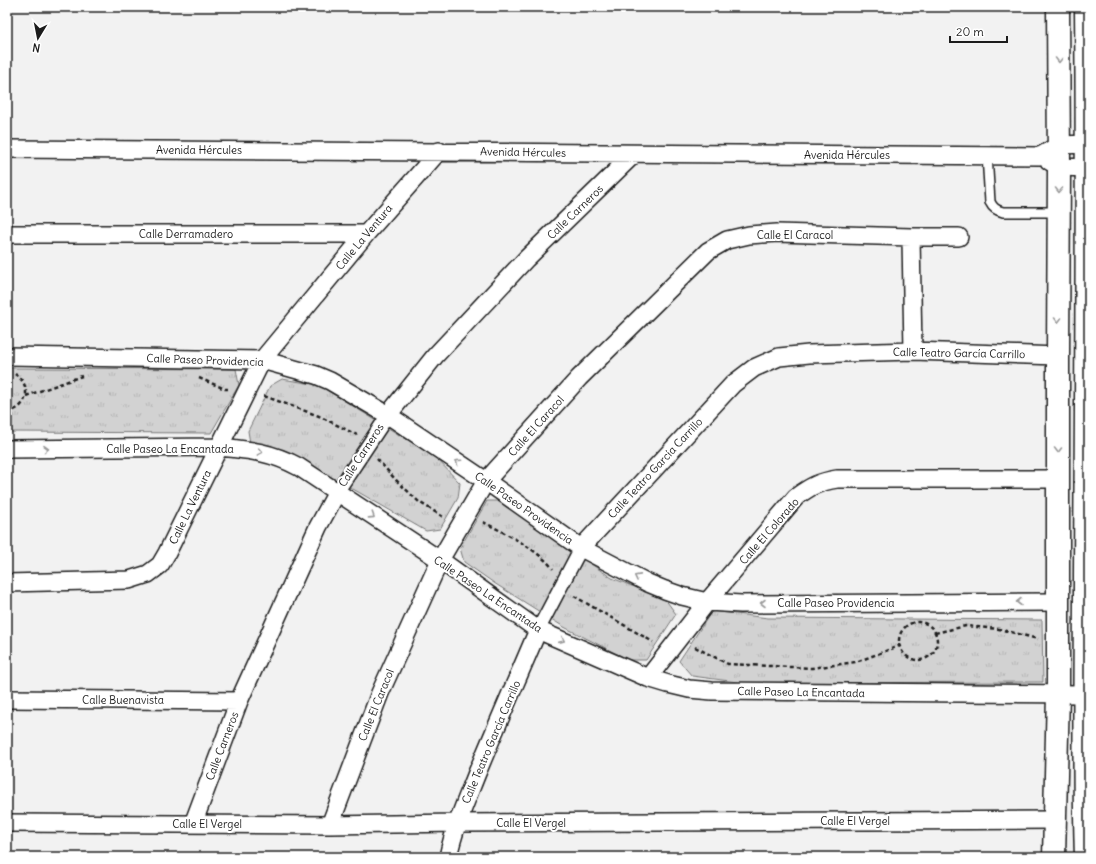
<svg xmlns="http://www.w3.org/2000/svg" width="1096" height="864" viewBox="0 0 1096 864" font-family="Delius,sans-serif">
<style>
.park{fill:url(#park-tufts);stroke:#777}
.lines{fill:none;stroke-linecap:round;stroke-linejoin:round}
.service-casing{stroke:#1c1c1c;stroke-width:12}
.pedestrian-casing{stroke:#1c1c1c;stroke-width:16}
.minor-casing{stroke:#1c1c1c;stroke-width:20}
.tertiary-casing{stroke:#1c1c1c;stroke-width:25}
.path{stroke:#1c1c1c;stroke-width:2.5;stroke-dasharray:4 3;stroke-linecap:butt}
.service{stroke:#fff;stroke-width:9}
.pedestrian{stroke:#fff;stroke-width:13}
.minor{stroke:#fff;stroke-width:17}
.tertiary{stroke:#fff;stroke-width:22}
.oneway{stroke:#999}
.labels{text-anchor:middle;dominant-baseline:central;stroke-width:4;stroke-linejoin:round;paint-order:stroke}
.street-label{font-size:11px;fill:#1c1c1c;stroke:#fff}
</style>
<defs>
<pattern id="park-tufts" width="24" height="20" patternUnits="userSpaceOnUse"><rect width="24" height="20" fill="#d2d2d2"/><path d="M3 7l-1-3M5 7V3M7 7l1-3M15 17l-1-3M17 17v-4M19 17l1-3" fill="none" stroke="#b4b4b4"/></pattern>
</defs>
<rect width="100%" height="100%" fill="#f2f2f2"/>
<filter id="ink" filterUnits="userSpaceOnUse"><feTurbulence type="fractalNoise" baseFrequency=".025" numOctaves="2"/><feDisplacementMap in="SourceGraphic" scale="8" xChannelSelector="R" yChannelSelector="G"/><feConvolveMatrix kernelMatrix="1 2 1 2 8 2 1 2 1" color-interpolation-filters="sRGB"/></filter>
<g filter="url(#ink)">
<!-- park -->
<path class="park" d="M7 368 236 369 239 385 211 433 7 432Z
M282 379 319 385 435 457 460 483 458 498 440 529 426 531 353 489 302 461 250 443 248 431 270 386Z
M487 501H503L552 538 612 578 665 599 676 614 646 660H629L564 627 494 583 464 562 460 548Z
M712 611 768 618 1042 620 1043 682 745 683 692 676 679 661Z"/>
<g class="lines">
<!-- service casing -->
<g class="service-casing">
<path id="service" d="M987 155 990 202C993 208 996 210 1003 212H1059"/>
</g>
<!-- pedestrian casing -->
<g class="pedestrian-casing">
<path id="pedestrian" d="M337 492 388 415
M538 630 581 548"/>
</g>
<!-- minor casing -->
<g class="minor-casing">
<path id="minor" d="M7 149 1040 156 1059 145 1089 144
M1049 161 1059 167 1089 168
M7 234H366
M911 237 913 351
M7 356 262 360 316 375 330 381 388 415 486 481 581 548 648 583 665 590 682 596 707 602 741 604 1058 602
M388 415 435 356 526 259 634 154
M7 449 219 447C250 450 271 452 299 467L440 560 538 630 648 678 668 684 689 689 712 691 1085 694
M581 548 733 384 754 368 779 357 809 354 913 351 1058 356
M7 583 129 580 148 574 160 565 167 553 262 360 366 234 439 151
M648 678 707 602 796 497C811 486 819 482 837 479H1058
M7 699 239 701
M7 823 330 825 457 823 1055 820
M193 824 239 701 318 527 337 492
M330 825 380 693 440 560 486 481 579 378 708 251 727 240 749 235 777 233 911 237H959
M448 857C454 828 466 801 477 773 497 725 518 677 538 630"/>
</g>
<!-- tertiary casing -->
<g class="tertiary-casing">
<path id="tertiary" d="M1086 7C1088 196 1086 386 1085 575 1085 669 1083 763 1086 857
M1054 857 1058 694V356L1059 167 1058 7"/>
</g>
<!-- path -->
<path class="path" d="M199 378 225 389H228
M26 396 82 376
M264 396 319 416 357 435
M7 412C28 409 33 386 15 374
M377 459 396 480 419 502 445 518
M483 522C504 532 540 551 553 569
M574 596 653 642
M899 641a19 19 0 1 1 38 0a19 19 0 1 1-38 0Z
M935 633 966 626 999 629 1038 639
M695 647 728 664 812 668 856 662 899 646"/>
<!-- service -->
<use href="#service" class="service"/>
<!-- pedestrian -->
<use href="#pedestrian" class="pedestrian"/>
<!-- minor -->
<use href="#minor" class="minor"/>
<!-- tertiary -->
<use href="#tertiary" class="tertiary"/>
</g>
<!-- one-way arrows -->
<defs><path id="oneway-chevron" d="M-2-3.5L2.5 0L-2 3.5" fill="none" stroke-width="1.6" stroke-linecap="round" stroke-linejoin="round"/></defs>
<g class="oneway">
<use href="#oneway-chevron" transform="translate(1059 60) rotate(90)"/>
<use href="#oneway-chevron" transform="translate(1059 190) rotate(90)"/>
<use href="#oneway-chevron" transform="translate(1058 320) rotate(90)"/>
<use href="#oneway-chevron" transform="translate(46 449) rotate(-1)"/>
<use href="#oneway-chevron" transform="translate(1058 450) rotate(90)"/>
<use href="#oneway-chevron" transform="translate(260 452) rotate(11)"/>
<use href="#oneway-chevron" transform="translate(458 462) rotate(-146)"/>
<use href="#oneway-chevron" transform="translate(372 516) rotate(33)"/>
<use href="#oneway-chevron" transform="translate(637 577) rotate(-152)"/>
<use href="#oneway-chevron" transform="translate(1019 602) rotate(180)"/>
<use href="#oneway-chevron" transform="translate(763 603) rotate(180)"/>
<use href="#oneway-chevron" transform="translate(562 640) rotate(24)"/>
</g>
</g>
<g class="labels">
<!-- street labels -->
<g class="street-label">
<text x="199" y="150">Avenida Hércules</text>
<text transform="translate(523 152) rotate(1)">Avenida Hércules</text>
<text x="847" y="155">Avenida Hércules</text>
<text transform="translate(575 212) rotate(-44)">Calle Carneros</text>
<text x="186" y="234">Calle Derramadero</text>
<text x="795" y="235">Calle El Caracol</text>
<text transform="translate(364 237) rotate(-50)">Calle La Ventura</text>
<text transform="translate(959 353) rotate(1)">Calle Teatro García Carrillo</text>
<text transform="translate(205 360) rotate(2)">Calle Paseo Providencia</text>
<text transform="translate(536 426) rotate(-48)">Calle El Caracol</text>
<text x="170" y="449">Calle Paseo La Encantada</text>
<text transform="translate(361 455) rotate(-57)">Calle Carneros</text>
<text transform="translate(655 468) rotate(-47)">Calle Teatro García Carrillo</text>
<text transform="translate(190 507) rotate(-64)">Calle La Ventura</text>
<text transform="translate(524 508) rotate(35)">Calle Paseo Providencia</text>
<text transform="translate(769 531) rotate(-49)">Calle El Colorado</text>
<text transform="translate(488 594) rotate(34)">Calle Paseo La Encantada</text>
<text x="836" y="603">Calle Paseo Providencia</text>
<text transform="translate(801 692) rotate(1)">Calle Paseo La Encantada</text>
<text x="123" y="700">Calle Buenavista</text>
<text transform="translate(376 705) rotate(-68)">Calle El Caracol</text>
<text transform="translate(491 742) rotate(-67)">Calle Teatro García Carrillo</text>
<text transform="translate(222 746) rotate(-69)">Calle Carneros</text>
<text x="855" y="821">Calle El Vergel</text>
<text x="531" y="823">Calle El Vergel</text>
<text x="207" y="824">Calle El Vergel</text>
</g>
</g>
<!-- margin -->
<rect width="1096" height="864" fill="none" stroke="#fff" stroke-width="24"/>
<rect x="12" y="12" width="1072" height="840" fill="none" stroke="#1c1c1c" stroke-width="1.5" filter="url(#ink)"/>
<!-- north arrow -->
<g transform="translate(38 38) rotate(190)" stroke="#ffffff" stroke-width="3" paint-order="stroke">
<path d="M0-3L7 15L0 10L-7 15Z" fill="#1c1c1c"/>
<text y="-6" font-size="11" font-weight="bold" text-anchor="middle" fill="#1c1c1c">N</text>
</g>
<!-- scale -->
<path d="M950 36v6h57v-6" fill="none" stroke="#1c1c1c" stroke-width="2"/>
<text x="956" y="36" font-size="12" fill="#1c1c1c" stroke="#ffffff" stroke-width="3" paint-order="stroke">20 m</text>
</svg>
